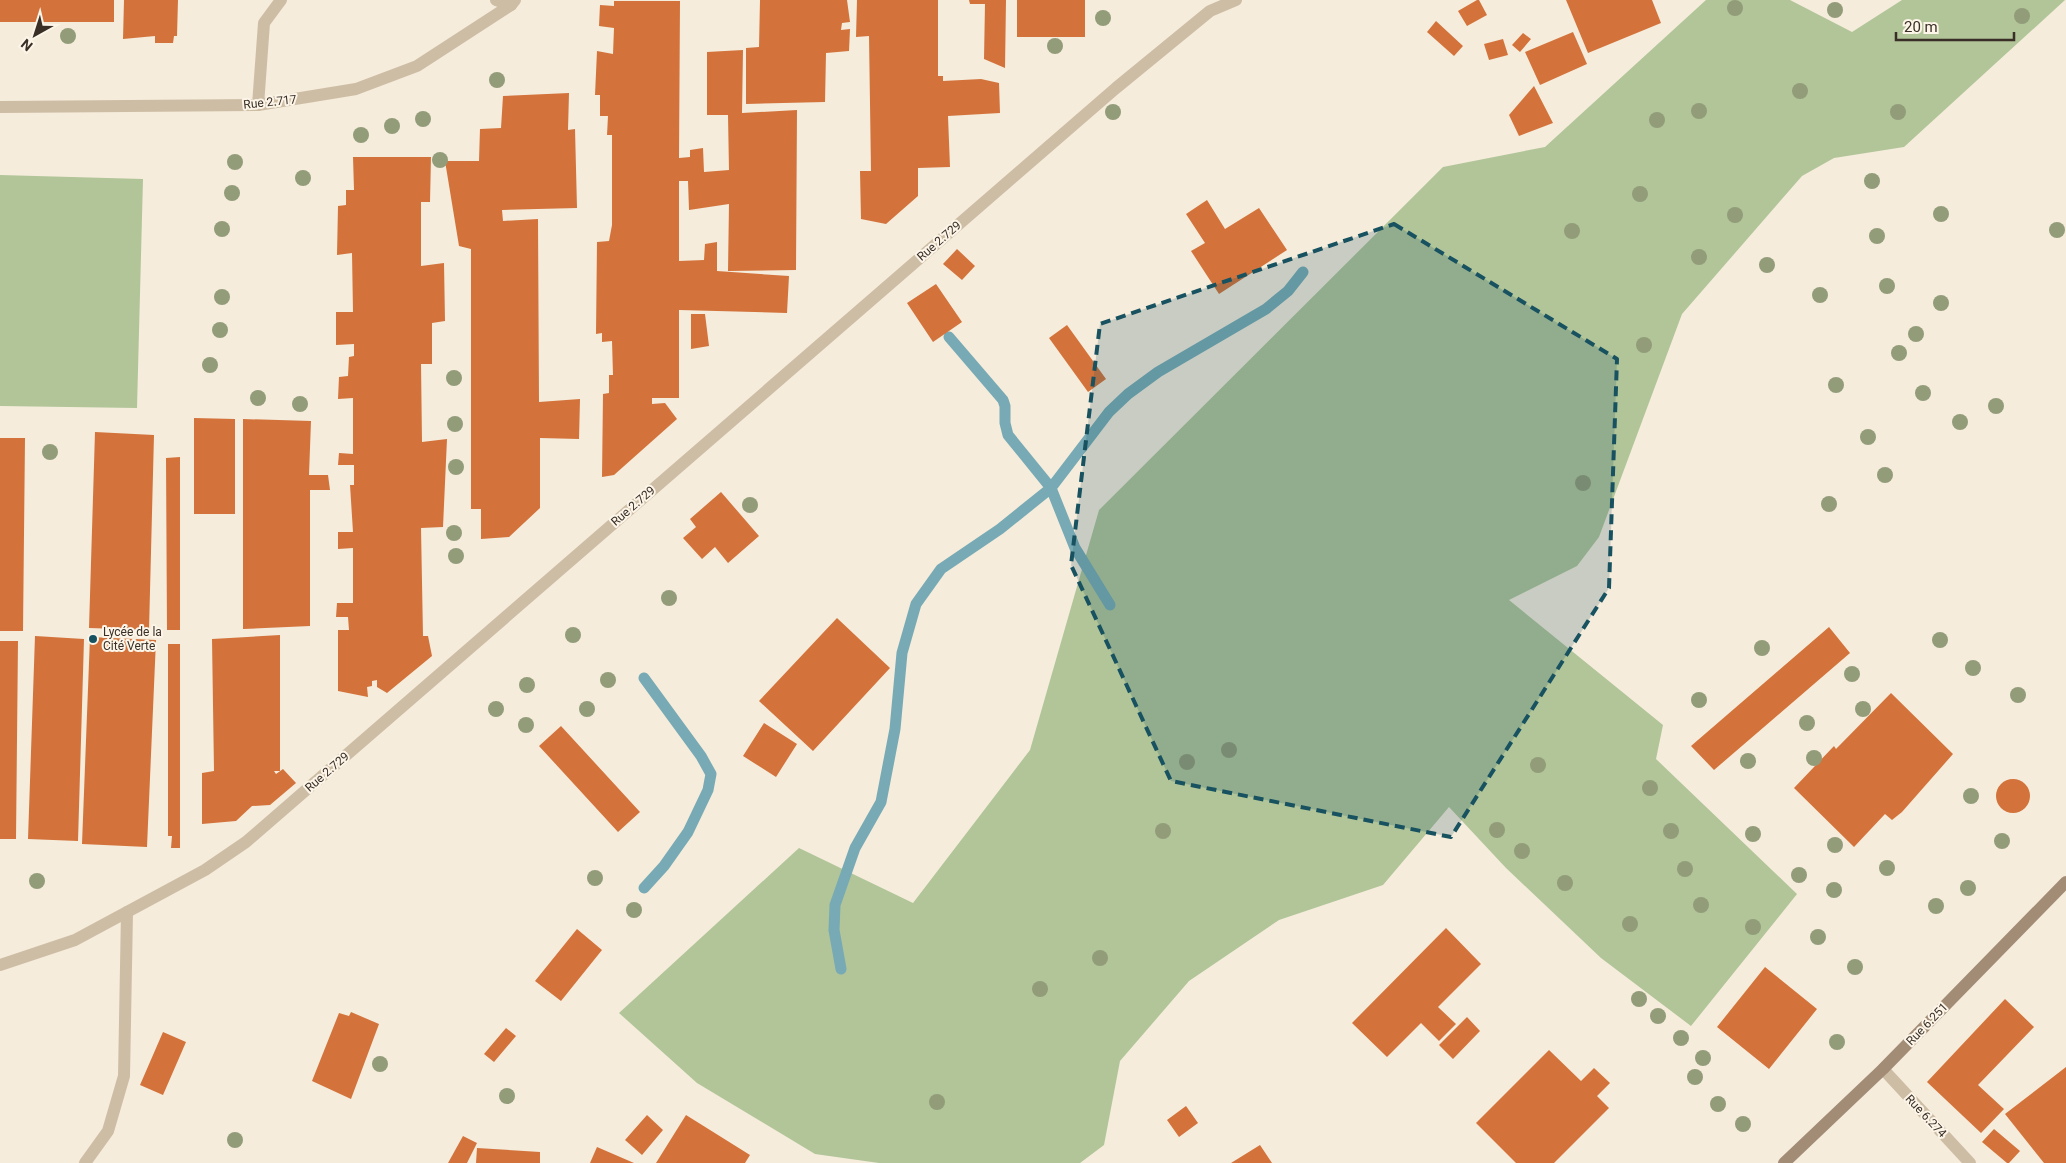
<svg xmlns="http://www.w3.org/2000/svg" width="2066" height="1163" viewBox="0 0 2066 1163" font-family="Roboto,sans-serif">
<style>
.green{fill:#b1c599}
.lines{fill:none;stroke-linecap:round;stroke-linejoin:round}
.stream{stroke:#77aab5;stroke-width:11}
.building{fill:#d3733b}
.lane{stroke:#cebda5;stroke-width:12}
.street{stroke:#cebda5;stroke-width:12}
.secondary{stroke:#a28c76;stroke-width:12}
.tree{fill:#929c79}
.marked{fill:#185260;fill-opacity:0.2;stroke:#185260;stroke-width:4;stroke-dasharray:10 6;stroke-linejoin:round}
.poi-dot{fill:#185260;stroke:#fcf5e8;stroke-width:2}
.labels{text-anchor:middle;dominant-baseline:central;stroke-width:4;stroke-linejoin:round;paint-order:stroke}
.street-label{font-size:12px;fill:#392f27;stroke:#fcf5e8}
.poi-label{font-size:12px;fill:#392f27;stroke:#fcf5e8;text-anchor:start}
</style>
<rect width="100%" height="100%" fill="#f5ecdb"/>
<!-- green -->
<path class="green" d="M1706 0H1790L1852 32 1902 0H2065L1904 147 1834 158 1802 176 1682 314 1599 537 1577 566 1509 600 1663 725 1656 759 1797 894 1691 1026 1601 958 1506 868 1449 807 1383 885 1279 920 1189 981 1120 1061 1104 1145 1080 1163H879L815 1154 697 1083 619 1013 799 848 913 903 1030 750 1099 510 1443 167 1545 147Z
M0 175 143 179 137 408 0 406Z"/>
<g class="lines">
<!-- stream -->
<path class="stream" d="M949 337 1003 400 1005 406V423L1008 435 1051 488 1075 548 1110 605
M644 888 664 866 688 832 708 790 711 774 701 756 644 678
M841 969 834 930 835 905 855 848 881 802 895 729 902 653 916 604 941 569 1000 529 1051 488 1109 412 1128 394 1158 372 1266 309 1288 291 1303 272"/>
</g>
<!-- building -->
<path class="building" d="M0 0H114V22H0Z
M124 0H178L177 36H174L173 43H155V36L123 39Z
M760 0H847L850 22 842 23 841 30 850 29 849 51 826 53 825 102 746 104V48L759 47Z
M857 0H938V76H943V81L981 79 999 83 1000 113 948 116 950 167 918 168V196L886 224 861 219 860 171H871L869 36 856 37Z
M969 0H1006L1005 68 984 59 985 4H970Z
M1017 0H1085V37H1017Z
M1477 0H1479L1487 15 1467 26 1458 11Z
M1566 0H1652L1661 23 1588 53Z
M614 1H680L679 158 690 157V150L703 148 704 172 729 170 728 115H707V52L743 50 742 113 797 110 796 270 728 271 729 204 689 210 688 181H679V261L704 260 705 244 717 242V271L789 276 787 313 679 310V398H652V404L665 403 677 419 614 475 602 477 603 394 609 393V375H613L612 341 602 342V333L596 334 597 242 609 241 612 225V135H607L608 116H600V95H595L597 51 613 54 614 28 599 26 600 5 614 6Z
M1436 21 1463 46 1454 56 1427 32Z
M1573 32 1587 64 1540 85 1525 52Z
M1523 33 1531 39 1520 52 1512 45Z
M1503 39 1508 55 1489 60 1484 44Z
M1534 86 1553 123 1519 136 1509 115Z
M569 93 568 130 575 129 577 208 502 210 503 221 538 219 539 402 580 399 579 439 540 438V508L509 537 481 539V509H471V249L459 246 445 161H479L480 129 501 128 503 96Z
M353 157H431L430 202H421V266L444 263 445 321 432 323V364H421L422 442 447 439 443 527 421 528 423 636H428L432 656 387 693 377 687V680L372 681V686L367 687 368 697 338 691V630H349L348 617H336L337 603H353V548L338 549V532H353L350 485H354V465H338L339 453 353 454V398L338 399 339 377 348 376 349 357 354 356V344L336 345V312H353L352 253 337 255 338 206 346 205V190H354Z
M1207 200 1225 229 1259 208 1287 250 1219 294 1191 251 1205 243 1186 214Z
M957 249 975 266 962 280 943 264Z
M936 284 962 322 933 342 907 303Z
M691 314H705L709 346 691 349Z
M1067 325 1106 379 1088 392 1049 338Z
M194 418 235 419V514H194Z
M243 419 311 421 309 475H328L330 490H310V626L243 629Z
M95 432 154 435 149 630 89 628Z
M0 438H25L23 631H0Z
M180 457V630H167L166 458Z
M721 492 759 536 728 563 715 547 702 559 683 538 696 527 690 519Z
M837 618 890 668 813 751 759 701Z
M1829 627 1850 653 1714 770 1691 746Z
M280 635V771H274L276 774 283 769 296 783 270 805 252 806 236 821 202 824V773L214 771 212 639Z
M35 636 84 639 78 841 28 839Z
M90 637 156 640 147 847 82 844Z
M0 641H18L16 839H0Z
M168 644H180V848H171L172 836H168Z
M1891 693 1953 754 1902 812 1892 820 1885 814 1854 847 1794 788 1834 746 1836 749Z
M764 723 797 744 776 777 743 756Z
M561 726 640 812 618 832 539 746Z
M1996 796a17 17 0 1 1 34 0a17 17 0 1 1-34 0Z
M1446 928 1481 964 1438 1007 1456 1024 1439 1041 1421 1023 1387 1057 1352 1023Z
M577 929 602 950 561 1001 535 981Z
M1765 967 1817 1009 1769 1069 1717 1027Z
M2005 999 2034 1027 1978 1085 2004 1109 1981 1133 1927 1082Z
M351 1012 379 1024 351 1099 312 1081 339 1013 349 1016Z
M1467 1017 1480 1031 1453 1059 1439 1045Z
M506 1028 516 1036 494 1062 484 1054Z
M163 1032 186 1042 163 1095 140 1085Z
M1549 1050 1581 1081 1594 1068 1610 1083 1597 1096 1609 1108 1554 1163H1516L1476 1123Z
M2066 1067V1163H2044L2005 1114Z
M1186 1106 1198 1123 1179 1137 1167 1120Z
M647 1115 663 1130 642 1155 625 1140Z
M686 1115 750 1155 745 1163H656Z
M1994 1129 2020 1151 2009 1163H2007L1982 1142Z
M463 1136 477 1143 467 1163H448Z
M1260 1145 1272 1163H1231Z
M597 1147 634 1163H590Z
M477 1148 540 1152V1163H476Z"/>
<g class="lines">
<!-- lane -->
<path class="lane" d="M496 0 511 5
M258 105 264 23 281 0
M85 1163 108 1131 124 1076 127 912"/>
<!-- street -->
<path class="street" d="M0 107 258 105 356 89 417 66 511 5 515 0
M0 965 75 940 205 870 246 842 1116 88 1210 11 1236 0
M1883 1069 1970 1163"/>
<!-- secondary -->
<path class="secondary" d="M1784 1163 1883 1069 2066 882"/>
</g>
<!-- trees -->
<g class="tree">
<circle cx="1735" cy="8" r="8"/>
<circle cx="1835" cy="10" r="8"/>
<circle cx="2022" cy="16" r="8"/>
<circle cx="1103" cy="18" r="8"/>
<circle cx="68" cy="36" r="8"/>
<circle cx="1055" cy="46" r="8"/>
<circle cx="497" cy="80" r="8"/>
<circle cx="1800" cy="91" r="8"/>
<circle cx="1699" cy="111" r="8"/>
<circle cx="1113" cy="112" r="8"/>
<circle cx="1898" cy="112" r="8"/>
<circle cx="423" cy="119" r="8"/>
<circle cx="1657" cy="120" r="8"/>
<circle cx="392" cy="126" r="8"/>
<circle cx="361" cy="135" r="8"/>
<circle cx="440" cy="160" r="8"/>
<circle cx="235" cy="162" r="8"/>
<circle cx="303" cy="178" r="8"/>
<circle cx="1872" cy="181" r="8"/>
<circle cx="232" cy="193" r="8"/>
<circle cx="1640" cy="194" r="8"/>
<circle cx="1941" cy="214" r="8"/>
<circle cx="1735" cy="215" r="8"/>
<circle cx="222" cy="229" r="8"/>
<circle cx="2057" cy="230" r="8"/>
<circle cx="1572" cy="231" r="8"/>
<circle cx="1877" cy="236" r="8"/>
<circle cx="1699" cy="257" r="8"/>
<circle cx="1767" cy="265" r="8"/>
<circle cx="1887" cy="286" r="8"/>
<circle cx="1820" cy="295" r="8"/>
<circle cx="222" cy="297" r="8"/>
<circle cx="1941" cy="303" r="8"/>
<circle cx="220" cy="330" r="8"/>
<circle cx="1916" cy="334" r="8"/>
<circle cx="1644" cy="345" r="8"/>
<circle cx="1899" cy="353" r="8"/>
<circle cx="210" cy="365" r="8"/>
<circle cx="454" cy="378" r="8"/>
<circle cx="1836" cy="385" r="8"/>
<circle cx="1923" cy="393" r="8"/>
<circle cx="258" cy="398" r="8"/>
<circle cx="300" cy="404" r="8"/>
<circle cx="1996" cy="406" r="8"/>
<circle cx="1960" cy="422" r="8"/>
<circle cx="455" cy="424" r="8"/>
<circle cx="1868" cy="437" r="8"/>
<circle cx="50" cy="452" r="8"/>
<circle cx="456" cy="467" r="8"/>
<circle cx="1885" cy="475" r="8"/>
<circle cx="1583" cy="483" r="8"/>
<circle cx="1829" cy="504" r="8"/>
<circle cx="750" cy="505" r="8"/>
<circle cx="454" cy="533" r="8"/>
<circle cx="456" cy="556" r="8"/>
<circle cx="669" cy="598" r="8"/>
<circle cx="573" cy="635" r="8"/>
<circle cx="1940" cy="640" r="8"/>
<circle cx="1762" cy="648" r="8"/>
<circle cx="1973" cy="668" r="8"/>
<circle cx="1852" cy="674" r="8"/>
<circle cx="608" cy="680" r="8"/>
<circle cx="527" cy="685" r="8"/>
<circle cx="2018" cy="695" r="8"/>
<circle cx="1699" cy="700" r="8"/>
<circle cx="496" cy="709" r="8"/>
<circle cx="587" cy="709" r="8"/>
<circle cx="1863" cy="709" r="8"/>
<circle cx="1807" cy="723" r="8"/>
<circle cx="526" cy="725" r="8"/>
<circle cx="1229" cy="750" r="8"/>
<circle cx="1814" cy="758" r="8"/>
<circle cx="1748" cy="761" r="8"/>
<circle cx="1187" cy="762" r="8"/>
<circle cx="1538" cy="765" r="8"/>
<circle cx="1650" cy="788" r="8"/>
<circle cx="1971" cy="796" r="8"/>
<circle cx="1497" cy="830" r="8"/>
<circle cx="1163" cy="831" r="8"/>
<circle cx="1671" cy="831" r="8"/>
<circle cx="1753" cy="834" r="8"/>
<circle cx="2002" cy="841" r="8"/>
<circle cx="1835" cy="845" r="8"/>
<circle cx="1522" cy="851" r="8"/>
<circle cx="1887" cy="868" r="8"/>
<circle cx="1685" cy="869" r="8"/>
<circle cx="1799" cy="875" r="8"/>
<circle cx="595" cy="878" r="8"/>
<circle cx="37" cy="881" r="8"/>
<circle cx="1565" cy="883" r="8"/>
<circle cx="1968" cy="888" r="8"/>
<circle cx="1834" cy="890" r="8"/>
<circle cx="1701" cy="905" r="8"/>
<circle cx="1936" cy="906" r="8"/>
<circle cx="634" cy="910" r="8"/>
<circle cx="1630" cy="924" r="8"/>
<circle cx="1753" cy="927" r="8"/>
<circle cx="1818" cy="937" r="8"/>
<circle cx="1100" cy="958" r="8"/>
<circle cx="1855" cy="967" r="8"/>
<circle cx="1040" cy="989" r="8"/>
<circle cx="1639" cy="999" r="8"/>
<circle cx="1658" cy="1016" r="8"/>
<circle cx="1681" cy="1038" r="8"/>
<circle cx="1837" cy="1042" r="8"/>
<circle cx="1703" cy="1058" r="8"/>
<circle cx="380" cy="1064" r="8"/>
<circle cx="1695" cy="1077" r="8"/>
<circle cx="507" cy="1096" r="8"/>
<circle cx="937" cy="1102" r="8"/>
<circle cx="1718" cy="1104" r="8"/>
<circle cx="1743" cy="1124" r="8"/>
<circle cx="235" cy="1140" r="8"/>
</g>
<!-- marked area -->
<path class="marked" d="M1394 224 1617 359 1609 588 1451 837 1171 781 1071 565 1100 324Z"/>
<!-- markers -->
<circle class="poi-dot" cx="93" cy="639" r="5"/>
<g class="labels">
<!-- street labels -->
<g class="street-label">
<text transform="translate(270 102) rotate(-6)">Rue 2.717</text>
<text transform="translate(939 241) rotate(-41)">Rue 2.729</text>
<text transform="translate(633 506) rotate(-41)">Rue 2.729</text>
<text transform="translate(327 772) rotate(-41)">Rue 2.729</text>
<text transform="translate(1927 1024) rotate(-46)">Rue 6.251</text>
<text transform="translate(1926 1116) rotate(47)">Rue 6.274</text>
</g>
<!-- poi labels -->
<g class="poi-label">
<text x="103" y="632">Lycée de la<tspan x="103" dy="14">Cité Verte</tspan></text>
</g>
</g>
<!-- north arrow -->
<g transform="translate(35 35) rotate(219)" stroke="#fcf5e8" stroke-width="4" paint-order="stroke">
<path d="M0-4L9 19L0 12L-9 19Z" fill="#392f27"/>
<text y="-8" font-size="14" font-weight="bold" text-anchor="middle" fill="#392f27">N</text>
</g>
<!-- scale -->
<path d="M1896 32v8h118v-8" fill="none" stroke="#392f27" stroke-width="2.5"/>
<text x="1904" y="32" font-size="15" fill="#392f27" stroke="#fcf5e8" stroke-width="4" paint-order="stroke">20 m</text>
</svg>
